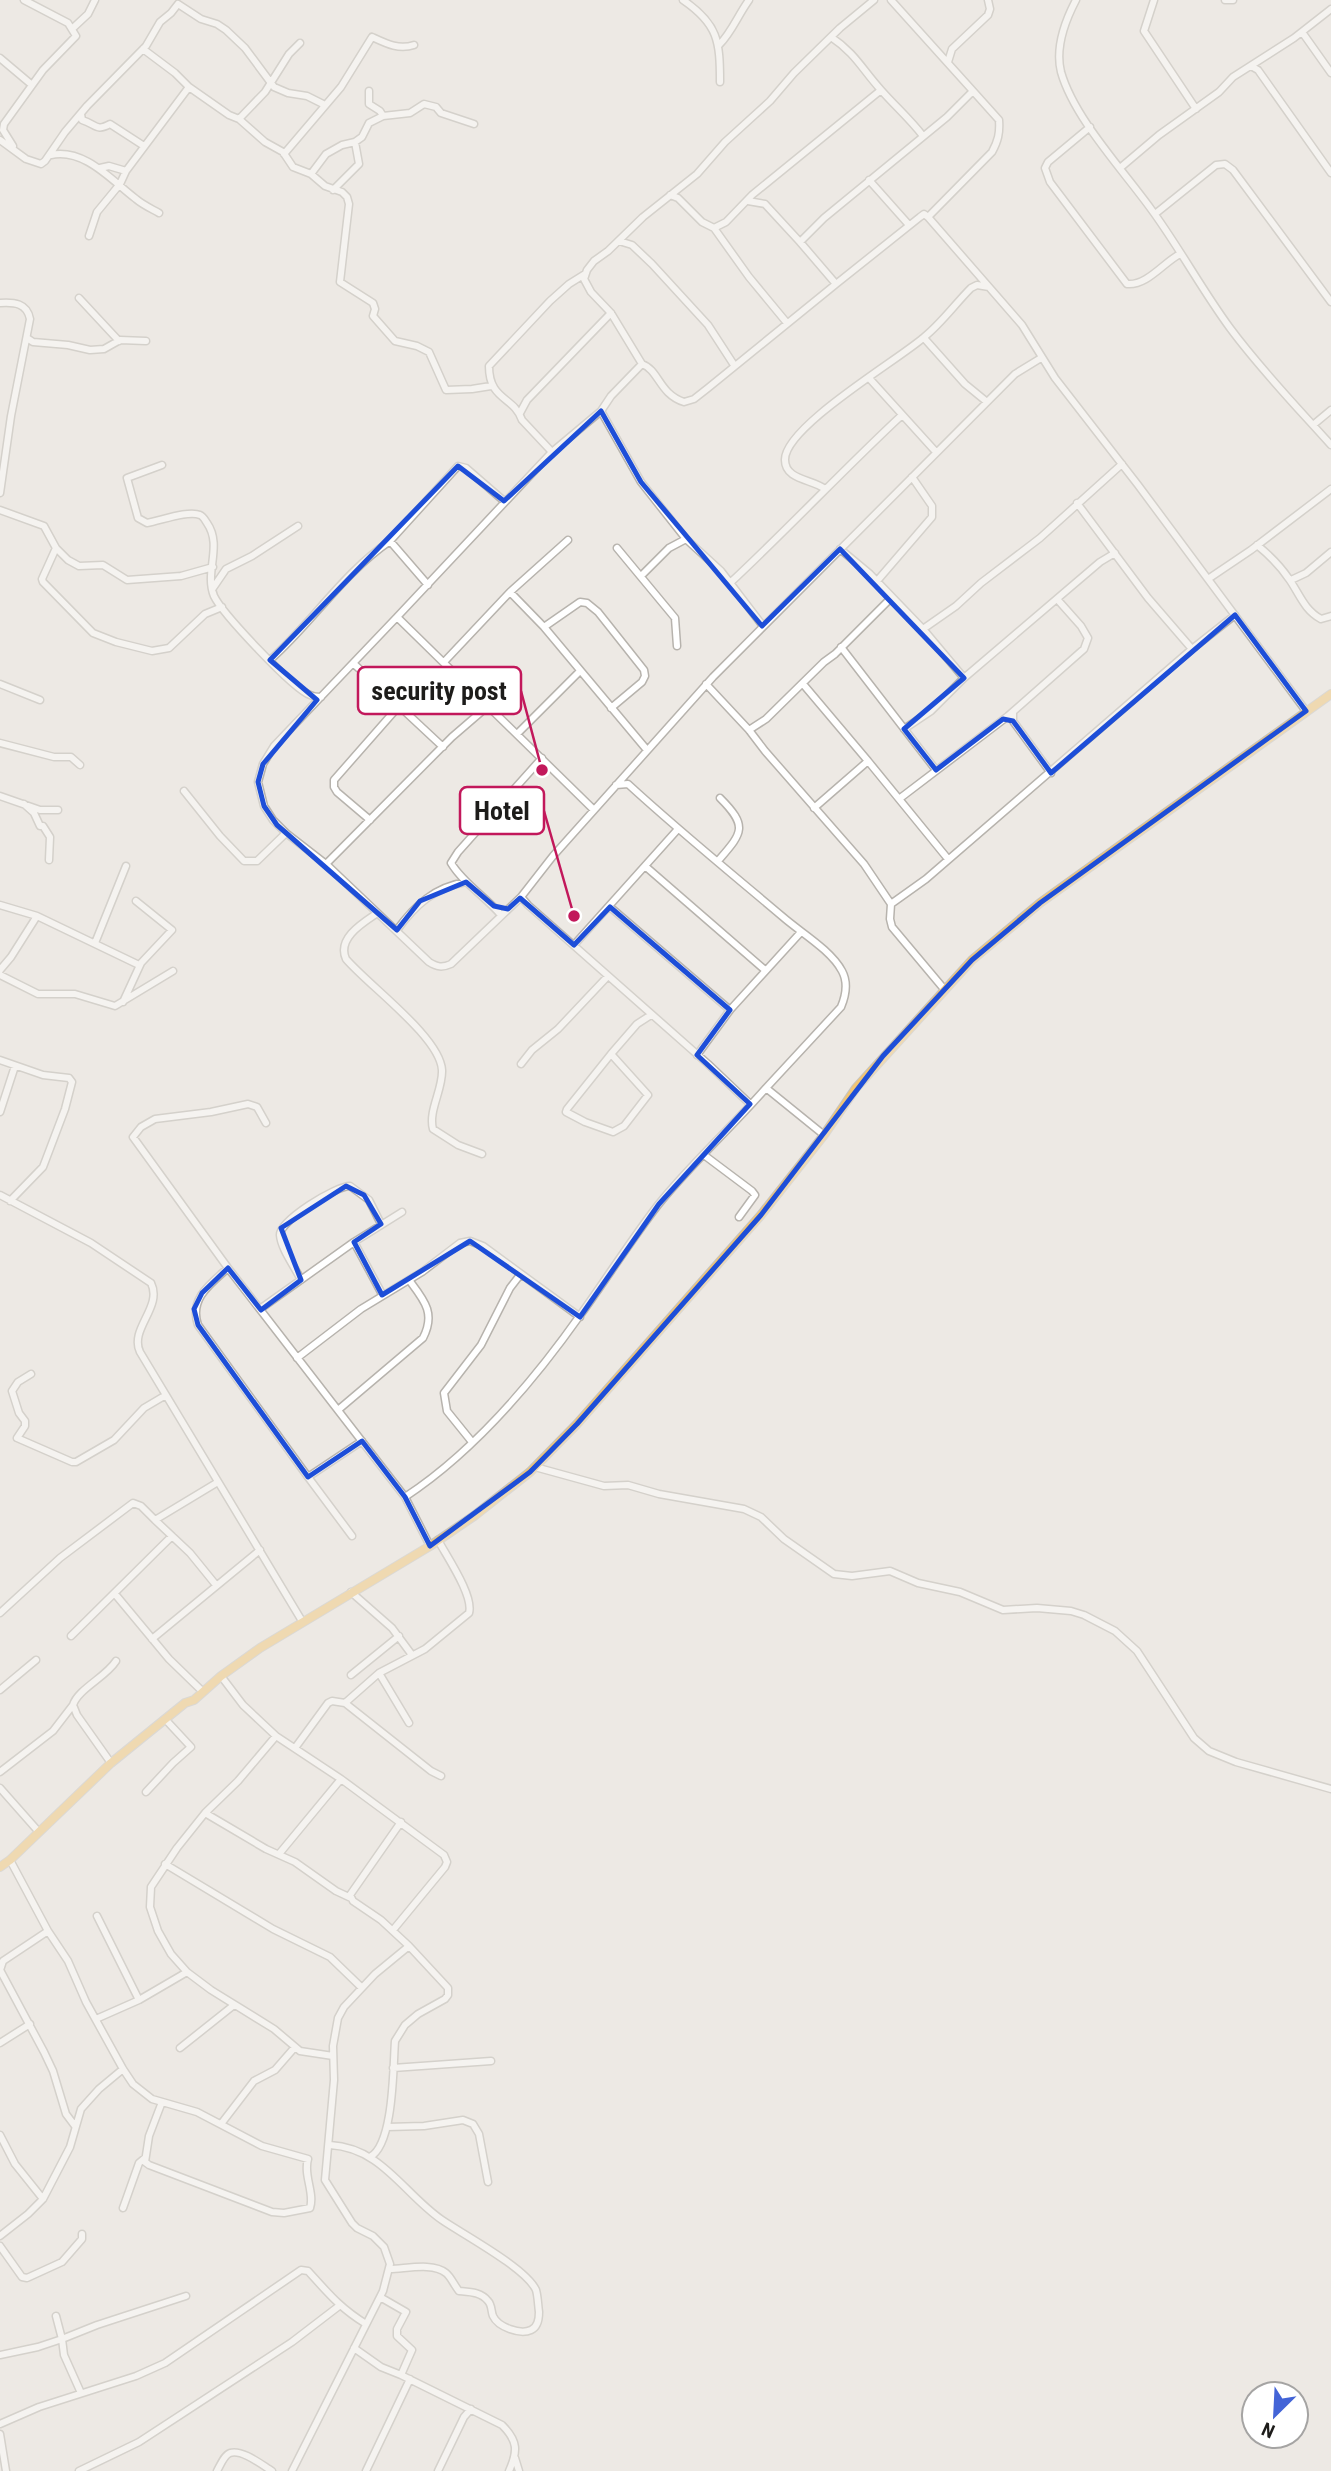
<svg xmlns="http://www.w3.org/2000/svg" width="1331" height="2471" viewBox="0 0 1331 2471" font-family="'Roboto Condensed',sans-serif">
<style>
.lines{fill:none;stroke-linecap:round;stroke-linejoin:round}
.minor-casing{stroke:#b7b3ad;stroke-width:9}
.major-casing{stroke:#c4c4c3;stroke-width:10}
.minor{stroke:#fff;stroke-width:6}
.major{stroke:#f1c574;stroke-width:8}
.marked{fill:none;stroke:#1d4ed8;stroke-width:5;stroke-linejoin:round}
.leader{fill:none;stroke:#c2185b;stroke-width:2.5}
.callout-dot{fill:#c2185b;stroke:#fff;stroke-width:2.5}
.callout{fill:#fff;stroke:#c2185b;stroke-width:2.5}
.callout-label{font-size:26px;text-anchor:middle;font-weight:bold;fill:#1d1c1a}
</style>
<rect width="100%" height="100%" fill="#ede9e4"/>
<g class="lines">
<!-- minor casing -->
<g class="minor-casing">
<path id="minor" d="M683 0C718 24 720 41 720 82
M891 0 973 91 947 117 824 218 800 242 836 284 920 217 924 214 928 217 1022 325 1055 378 1138 485 1306 711
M1076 0C1065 21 1055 48 1061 72 1074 118 1123 170 1151 209 1179 247 1202 290 1230 328 1261 370 1297 407 1331 445
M1154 0 1144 31 1196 109
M1225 0H1233
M73 28 88 14 95 0
M1302 32 1331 73
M831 37C855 53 862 69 881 90 895 106 910 119 923 136
M719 45C732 32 738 15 749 0
M0 58 32 85
M948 62 952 49 988 15 990 9 988 0
M1251 66 1258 70 1331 173
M189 87 229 115 239 119 265 142 283 152 293 167 311 174 325 186 342 192 347 197 349 204C346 230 343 255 340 282L373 303 375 309 373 316 395 341 417 346 429 352 446 390 472 389 491 386
M369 91V104L380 111 383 116
M81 114 82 120C96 124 96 132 110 124L144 146
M239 119 265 92 289 54 300 43
M1090 127 1048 162 1045 168 1050 182 1127 284C1147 286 1164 262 1180 254
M0 140 26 159 41 164 45 161 65 132 87 106 146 46 160 22 171 13 178 4 201 19 217 24 226 30 245 48 274 87 288 93 307 96 325 105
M13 146 3 130 4 124 43 70 76 36 68 23 24 0
M284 154 341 87 372 37C387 44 399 50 414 45
M51 155C85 148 112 181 136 199 143 205 152 209 159 213
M100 168 109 166 126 171
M1120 168 1159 135 1219 92 1233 77 1294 38 1331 9
M311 174 326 154 342 145 355 142 362 137 369 123 383 116 410 113 424 104 436 107 441 113 474 124
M869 180 909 225
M333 190 359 164 355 142
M670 195 678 198 702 222 714 228 749 277 787 323
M748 201 765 204 800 242
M1155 214 1216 165 1225 164 1233 170 1331 302
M928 217 992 152C998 141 1000 133 999 120L973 91
M714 228 726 222 752 195 881 90
M89 236 97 212 120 184 126 171 189 87 175 73 143 49
M619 241 632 245 652 264 708 325 734 365
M836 284 708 388 694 399 684 402C659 394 659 370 642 364L611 313 591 292 584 279 587 270 594 261 608 251 643 217 697 174 725 142 770 101 794 73 840 28 874 0
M79 298 119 341
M0 303C14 302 27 303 30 319L11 416 0 493
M27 338 33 342 68 345 90 350 104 349 120 340 146 341
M924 338 965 384 987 402
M869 378 936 452
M601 411 641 482 686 539 721 571 763 626
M520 413 527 400 611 313
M1313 425 1331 410
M552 452 522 420C514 396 489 401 489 366L550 301 569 284 585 274
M162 465 127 478 138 518 147 523C160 521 188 510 200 515 203 516 205 520 207 523 223 546 204 572 214 596 222 613 293 689 310 695 314 697 318 697 321 697
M825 489C812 479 785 480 785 460 784 427 898 360 923 338 941 324 955 304 971 288L977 285 989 287
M1077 503 1148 598 1192 649
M0 510 44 526 56 548 68 560 79 566 103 565 127 580 181 576 213 567
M390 541 428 585
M1257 545C1268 554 1281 567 1289 579 1299 593 1304 610 1321 619L1331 616
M56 548 42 579 43 582 93 633 116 642 152 651 169 648 205 614 222 607
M617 548 675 618 677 646
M840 549 870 574 923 629 956 606 981 583 1040 538 1122 464
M641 576 669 548 686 539
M1208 579 1251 550 1331 489
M1291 580 1306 573 1331 552
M877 581 932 517V506L912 477
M730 583C789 528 843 470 902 415
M213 588 226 569 252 556 298 526
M510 592 568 540
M397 617 274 746 263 764 258 782 264 806 273 820 286 833 326 864 429 962C437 967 442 968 451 964L521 897
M544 627 580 602 587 603 598 612 644 670 645 676 642 682 611 708
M923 629 964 678
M841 647 936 770
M270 660C312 623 343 573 390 541L458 466 466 468 504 501
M444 662 510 592 544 627 647 750
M354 664 443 747
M0 684 40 700
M706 684 749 730 765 751 864 864 891 904 890 919 892 927 944 989
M803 684 868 761 814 808
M1013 712V721L1051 773
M904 729 931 711 964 678 1100 562 1115 553
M749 730 766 719 824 662 835 654 892 597
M517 734 580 671
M0 743 54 757H71L80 765
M868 761 948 859
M616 785 628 784C678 830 731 873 783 917 800 932 831 950 842 971 848 982 846 995 841 1007L766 1088 824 1135
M184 791 220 836 244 861H257L286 833
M0 796 40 810H58
M899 799 1008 716 1084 649 1088 638 1081 626 1057 599
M24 804 34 813 40 826H43L50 837 49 860
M594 810 397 617 552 452 601 411 611 396 642 364
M370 820 337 792 334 787V780L399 706
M718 861C742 833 749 827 720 798
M326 864 452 737 488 706
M645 866 765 970
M891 904 926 879 1192 649 1235 615
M0 905 37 916 139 965
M610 907 730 1010
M376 914C361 924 337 939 346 959 369 986 440 1037 442 1070 443 1089 428 1111 433 1129L458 1145 482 1154
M501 915C486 897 463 883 451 863L458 852 542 758
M397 930C415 905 435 887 466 882
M95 943 126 866
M574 945 678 829
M0 970 11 957 37 916
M0 975 38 994H75L115 1006 173 971
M123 1002 141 963 172 930 136 901
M611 1054 567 1109 566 1112 585 1122 613 1132 624 1126 648 1095 611 1054 637 1024 651 1015
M697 1055 730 1010 801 932
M0 1060 43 1075 69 1078 72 1082 65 1109 43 1167 10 1201
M521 1064 532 1050 558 1029 608 976
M750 1104 708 1064 528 905 521 897 553 856 713 677 1015 374 1041 358
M0 1112 15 1066
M266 1123 257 1107 248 1104 211 1112 155 1119 141 1127 133 1137 228 1268 405 1497 430 1546
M704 1155 752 1191 755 1195 739 1217
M0 1195 91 1243 151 1283C163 1307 129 1329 140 1352L302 1621
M354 1242 382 1294
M228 1268C210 1284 189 1299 198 1325L308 1477 362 1441
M301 1280C295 1267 281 1249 280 1235 280 1220 336 1186 350 1186L369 1200 381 1224
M260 1309 354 1242 402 1212
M297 1358 361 1309 422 1272 460 1243 470 1241 483 1246 580 1317
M31 1374 18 1382 12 1391 19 1413 25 1421V1426L17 1438 72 1462H76L114 1440 144 1408 166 1395
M338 1410 423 1338C436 1313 424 1300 409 1280
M472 1442 447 1411 444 1393 481 1345 510 1288 520 1275
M535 1467 604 1486 628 1485 659 1494 744 1509 761 1517 784 1539 834 1574 852 1576 890 1571 918 1583 960 1592 1003 1610 1037 1608 1071 1611 1084 1615 1115 1631 1137 1651 1194 1738 1209 1751 1236 1762 1331 1789
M308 1477 352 1536
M405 1497C475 1451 533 1382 581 1314 607 1278 631 1240 658 1205 691 1164 731 1128 766 1088
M155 1520 190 1553 216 1585
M351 1592 392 1628 412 1655
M115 1594 169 1659 202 1691
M0 1613 60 1558 133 1503 141 1506 155 1520 218 1482
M71 1636 172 1536
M152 1639 260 1550
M379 1673 409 1723
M351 1675 399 1636
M221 1676 243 1705 276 1736 341 1779 444 1855 447 1862 445 1867 393 1930
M0 1690 36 1660
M345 1703 379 1673 425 1649 469 1613C474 1596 447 1557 438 1540
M276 1736 238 1781 205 1813 177 1848 151 1887 150 1907 158 1931 171 1954 187 1972 211 1990 274 2029 300 2051 333 2056
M295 1748 328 1703 332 1701 345 1703 431 1771 441 1776
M111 1763 77 1715 73 1705C78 1689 106 1677 116 1661
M0 1772 53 1731 73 1705
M0 1788 38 1831
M146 1792 173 1763 191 1747 165 1719
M205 1813 266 1849 295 1862 336 1891 351 1898
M279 1854 341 1779
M10 1860 48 1931 68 1961 86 2002 123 2069 133 2084 152 2099 197 2112 262 2146 308 2159C303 2175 315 2193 310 2208L284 2213 272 2212 149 2165 145 2162 149 2136 162 2102
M165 1864 273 1929 330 1957 361 1987
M97 1916 139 2000
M48 1931 3 1961 0 1970 44 2052 53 2071 66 2114 75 2126
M96 2019 139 2000 187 1972
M0 2043 30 2024
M180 2048 234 2005
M393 2068 491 2061
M221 2124 254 2081 275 2070 295 2047
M387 2127 424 2126 463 2120 473 2124 479 2134 488 2182
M0 2135 15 2164 43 2199
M330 2145C382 2148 403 2193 442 2220 464 2235 526 2268 536 2290 538 2297 538 2305 539 2312 539 2318 538 2327 531 2330 520 2335 498 2327 493 2316 491 2311 492 2305 488 2301 481 2292 470 2292 459 2291 454 2285 451 2277 446 2273 433 2262 405 2269 390 2269
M370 2157C394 2144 393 2067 395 2041L405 2025 418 2014 445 1999 448 1995V1988L409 1946
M123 2208 139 2163 145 2158
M0 2236 28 2214 43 2199 70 2147 81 2109 99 2089 123 2069
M0 2246 22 2277 27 2278 62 2262 82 2239V2234
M380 2297 406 2312 397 2329V2336L412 2350 401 2375
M354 2348 381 2367 401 2375 502 2425C518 2441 518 2451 509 2471
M0 2355 38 2347 62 2339 56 2316
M81 2393 64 2355 62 2339 97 2325 186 2296
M0 2424 39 2407 136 2376 165 2363 301 2270 308 2271C328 2293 340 2308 366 2324
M0 2434 6 2471
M515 2458 519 2471
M79 2471 139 2442 292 2342 339 2306
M217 2471C220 2466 224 2455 230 2453 242 2449 262 2465 272 2471
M292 2471 383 2291 390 2264 384 2247 373 2236 357 2228 352 2223 325 2180 334 2080 333 2046 338 2018 344 2007 375 1974 409 1946 381 1920 353 1901 350 1895 401 1822
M366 2471 410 2379
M438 2471 464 2417 471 2409"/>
</g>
<!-- major casing -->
<g class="major-casing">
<path id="major" d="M0 1867 10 1860 111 1763 185 1703 194 1700 221 1676 260 1648 430 1546 474 1516 530 1472 577 1424 761 1215 824 1135 856 1088 972 960 1040 903 1331 694"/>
</g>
<!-- minor -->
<use href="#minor" class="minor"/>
<!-- major -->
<use href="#major" class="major"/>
</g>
<!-- marked area -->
<path d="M0 0H1331V2471H0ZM601 411 641 482 762 626 840 549 964 678 904 729 936 770 1003 719 1013 721 1051 773 1235 615 1306 711 1040 903 972 960 883 1056 761 1215 577 1424 530 1472 430 1546 405 1497 362 1441 308 1477 198 1325 194 1309 202 1293 228 1268 261 1310 301 1280 281 1228 346 1186 364 1195 381 1224 354 1242 382 1295 470 1241 580 1317 659 1204 750 1104 697 1055 730 1010 610 907 574 945 520 898 508 909 494 906 466 882 420 901 397 930 277 825 264 806 258 782 263 764 317 700 270 660 458 466 504 501Z" fill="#ede9e4" fill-opacity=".55" fill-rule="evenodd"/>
<path class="marked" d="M601 411 641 482 762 626 840 549 964 678 904 729 936 770 1003 719 1013 721 1051 773 1235 615 1306 711 1040 903 972 960 883 1056 761 1215 577 1424 530 1472 430 1546 405 1497 362 1441 308 1477 198 1325 194 1309 202 1293 228 1268 261 1310 301 1280 281 1228 346 1186 364 1195 381 1224 354 1242 382 1295 470 1241 580 1317 659 1204 750 1104 697 1055 730 1010 610 907 574 945 520 898 508 909 494 906 466 882 420 901 397 930 277 825 264 806 258 782 263 764 317 700 270 660 458 466 504 501Z"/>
<!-- callouts -->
<path class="leader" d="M542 770L521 691M574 916L544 811"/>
<g class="callout-dot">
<circle cx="542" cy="770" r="7"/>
<circle cx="574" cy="916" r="7"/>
</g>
<g class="callout">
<rect x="358" y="667" width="163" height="47" rx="7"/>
<rect x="460" y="787" width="84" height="47" rx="7"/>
</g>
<g class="callout-label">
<text x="439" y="700">security post</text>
<text x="502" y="820">Hotel</text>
</g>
<!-- north arrow -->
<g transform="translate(1275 2415) rotate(204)"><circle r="33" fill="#ffffff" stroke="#a5a4a3" stroke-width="2"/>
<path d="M0-5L12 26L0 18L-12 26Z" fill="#4364d7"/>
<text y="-10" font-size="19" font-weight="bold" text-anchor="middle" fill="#1d1c1a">N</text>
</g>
</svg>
